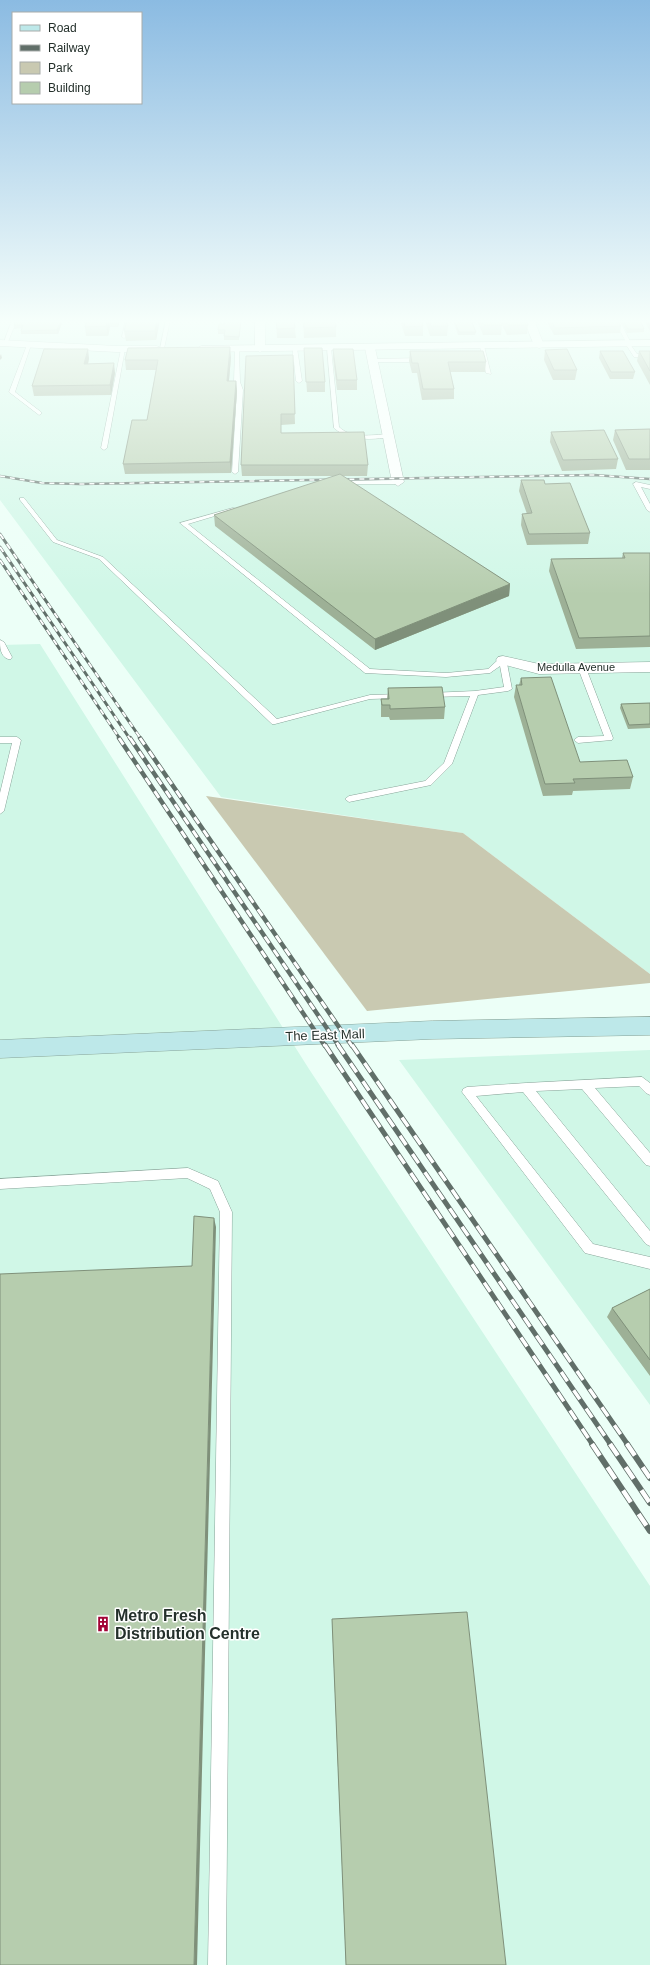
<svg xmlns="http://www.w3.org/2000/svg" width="650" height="1965" viewBox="0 0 650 1965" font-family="Arial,sans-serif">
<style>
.built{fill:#d0f7e7}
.green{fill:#c9c9b1}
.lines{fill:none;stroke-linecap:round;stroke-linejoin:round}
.service-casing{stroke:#88a499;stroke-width:1}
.minor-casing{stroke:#88a499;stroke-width:1}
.tertiary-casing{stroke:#88a499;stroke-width:1}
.secondary-casing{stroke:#88a499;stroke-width:1}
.service{fill:#fff;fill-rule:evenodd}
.minor{fill:#fff;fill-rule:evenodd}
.tertiary{fill:#fff;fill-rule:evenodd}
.secondary{fill:#bde8e9;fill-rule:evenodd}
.rail-far4-casing{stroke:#616f69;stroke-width:2.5}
.rail-far3-casing{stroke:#616f69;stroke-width:3}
.rail-far2-casing{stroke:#616f69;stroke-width:4.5}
.rail-far1-casing{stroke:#616f69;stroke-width:5}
.rail-casing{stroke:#616f69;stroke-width:6}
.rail-far4{stroke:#fff;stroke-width:1.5;stroke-dasharray:5;stroke-linecap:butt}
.rail-far3{stroke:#fff;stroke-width:2;stroke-dasharray:6;stroke-linecap:butt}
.rail-far2{stroke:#fff;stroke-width:3;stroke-dasharray:8;stroke-linecap:butt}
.rail-far1{stroke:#fff;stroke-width:3.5;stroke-dasharray:11;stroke-linecap:butt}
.rail{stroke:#fff;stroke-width:4.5;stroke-dasharray:14;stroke-linecap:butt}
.wall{fill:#9db096}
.shaded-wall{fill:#7f907a}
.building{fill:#b6cdae;stroke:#7f907a}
.labels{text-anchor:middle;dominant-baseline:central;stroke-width:3;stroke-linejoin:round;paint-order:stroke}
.far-street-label{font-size:11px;fill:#24302b;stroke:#fff}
.street-label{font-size:13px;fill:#24302b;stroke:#fff}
.near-poi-label{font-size:16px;font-weight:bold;fill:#24302b;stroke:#fff;text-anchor:start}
</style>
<rect width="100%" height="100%" fill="#ecfff7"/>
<!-- built -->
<path class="built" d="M0 320H650V974L463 833 221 797 0 500Z
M40 644 309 1069 650 1586V1965H0V645Z
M650 1050V1405L399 1060Z"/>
<!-- green -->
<path class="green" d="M206 796 463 833 650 974V983L367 1011Z"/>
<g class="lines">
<!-- service casing -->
<g class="service-casing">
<path id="service" d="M0 320H5L0 323Z
M12 320H17L7 344 3 345Z
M126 320H130L126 337 124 338 122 337Z
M166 320H170L164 349 162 350 160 349Z
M614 320H619L631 343 630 344 637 354H650V358L634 357 625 343 626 342Z
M29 344 31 345 15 392 41 412V414L39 415 9 392 27 345Z
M482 345 484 346 491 374 486 373 483 360 469 358 482 356 480 346Z
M293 347 297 348 302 381 299 383 296 381 294 362H281L278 360 281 358H293Z
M327 347 331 348 339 427C352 439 371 435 388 434L391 436 390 437C372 440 348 441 334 428Z
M123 348 125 349 107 448 104 450 101 448 121 349Z
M237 348 239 349 240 382 243 390 238 472 235 474 232 472 237 390 234 382 235 349Z
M373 359 422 358 425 360 422 362H371Z
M340 481 398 480 401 482 398 484H338L337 483Z
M636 482 650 485V489L641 487 650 504V512L647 510 633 484Z
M20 498H24L57 540 103 557 277 719 370 695 400 694 404 696 400 698 370 699 275 724H272L99 559 53 542 20 500Z
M233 508 238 509 188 524 370 669 446 673 488 669 500 658H506L512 689 508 691 478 695 452 764 431 785 349 802 345 799 349 796 425 781 444 763 470 696 430 697 426 695 430 693 475 691 504 687 500 666 490 673 446 677 365 673 180 523Z
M0 640 4 642 12 657 11 659H8C0 656 0 647 0 640Z
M579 666H585L586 668 613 738 612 740 578 743 574 740 578 737 604 736 578 668Z
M0 737H17L21 740 4 811 0 814V793L12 743H0Z
M642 1077 650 1083V1095L646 1093 639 1086 595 1088 650 1153V1166L646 1165 582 1089 536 1091 650 1231V1246L646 1244 523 1092 476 1096 593 1244 650 1257V1269L585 1253 462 1092 463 1089 467 1087 526 1083Z
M188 1168 218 1181 232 1212 226 1965H208L220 1212 210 1189 187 1178 0 1189V1179Z"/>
</g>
<!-- minor casing -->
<g class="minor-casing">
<path id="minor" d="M255 320H265V349L260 352 255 349Z
M524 320H534L544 345 543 347 539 348 534 345Z
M370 345 375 348 404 482 398 486 392 482 365 348Z
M503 656 539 664 650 662V672L539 674 498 663 496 660 498 657Z"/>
</g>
<!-- tertiary casing -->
<g class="tertiary-casing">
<path id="tertiary" d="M0 340 117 346H157L162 349 157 352H117L0 346Z
M650 340V346L201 352 196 349 201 346Z"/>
</g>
<!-- secondary casing -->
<g class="secondary-casing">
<path id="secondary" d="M650 1017V1035L432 1039 0 1058V1040L432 1021Z"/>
</g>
<!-- service -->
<use href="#service" class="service"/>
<!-- minor -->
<use href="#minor" class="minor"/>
<!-- tertiary -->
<use href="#tertiary" class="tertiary"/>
<!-- secondary -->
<use href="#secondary" class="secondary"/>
<!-- rail-far4 casing -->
<g class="rail-far4-casing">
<path id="rail-far4" d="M0 476 42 483 80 484 594 475 650 479"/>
</g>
<!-- rail-far3 casing -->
<g class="rail-far3-casing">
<path id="rail-far3" d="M0 534 141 739
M0 547 130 739
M0 560 120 739"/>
</g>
<!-- rail-far2 casing -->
<g class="rail-far2-casing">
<path id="rail-far2" d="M119 738 325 1046
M130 738 339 1046
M140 738 352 1046"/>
</g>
<!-- rail-far1 casing -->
<g class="rail-far1-casing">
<path id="rail-far1" d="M325 1045 593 1445
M338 1045 611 1445
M352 1045 628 1445"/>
</g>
<!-- rail casing -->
<g class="rail-casing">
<path id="rail" d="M592 1444 650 1531
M610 1444 650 1503
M627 1444 650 1478"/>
</g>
<!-- rail-far4 -->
<use href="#rail-far4" class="rail-far4"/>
<!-- rail-far3 -->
<use href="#rail-far3" class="rail-far3"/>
<!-- rail-far2 -->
<use href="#rail-far2" class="rail-far2"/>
<!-- rail-far1 -->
<use href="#rail-far1" class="rail-far1"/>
<!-- rail -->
<use href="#rail" class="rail"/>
</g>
<!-- wall -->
<path class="wall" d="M63 320 58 334H21V331L22 328 14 329V325Z
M87 320H120L118 327H110L108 336H86L85 327Z
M160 320 156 340 126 341 124 331Z
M241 320 239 340H224V334H218V330L225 324Z
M276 320H294L296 338H277Z
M303 320H335L336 327V337L304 338Z
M400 320H422L423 326V336H405Z
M425 320H446L448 326 447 336H430Z
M453 320H471L476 332 475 335H458Z
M477 320H526L528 325 527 334 507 335 502 325 501 335H483Z
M546 320H617L621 326 620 333 554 335Z
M620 320H640L644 329V332L627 333Z
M644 320H650V331Z
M304 348 325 382V392H307Z
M333 349 357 380V390H337L333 359Z
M545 350 577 370 575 380H553L544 360Z
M410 351 486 362 485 372H450L454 389V399L422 400 417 373H412L409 361Z
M600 351 635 372 633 379H610L599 358Z
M639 351H650V385L637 361Z
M293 355 295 424 281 425V433L368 465 367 476H342L510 584 509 596 375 650 215 526 214 515 336 476H242L241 465Z
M231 357 229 381H236L237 391 231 473 125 474 123 464 147 420 156 370H126L125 360Z
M89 358 88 364 115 373 111 395 34 396 32 386Z
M650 429V470H626L613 440 615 430Z
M551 432 618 459 616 469 562 471 550 442Z
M521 480 545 484 590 533 588 544 527 545 521 525 522 514H527L519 491Z
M623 553H650V647L576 649 549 571 551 559 622 558Z
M521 678 580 762 633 777 630 789 573 791 572 795 543 796 514 697 516 685H519Z
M388 688 445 707 444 719 390 720 389 717H381V699H387Z
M650 703V728L628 729 620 708 621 704Z
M650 1289V1376L607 1317 612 1308Z
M332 1619 506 1965H346Z"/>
<!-- shaded-wall -->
<path class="shaded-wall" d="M61 320H63L58 334 57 330Z
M108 320H110V327L108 336 106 326Z
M117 320H120L118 327Z
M157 320H160L156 340 155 331Z
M230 347 231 357 228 391 227 381Z
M88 349 89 358 86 374 84 364Z
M1 354 2 358 0 360V356Z
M114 363 115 373 111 395 110 385Z
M236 381 237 391 231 473 230 462Z
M510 584 509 596 375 650V639Z
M214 1218 216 1227 197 1965H194Z"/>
<!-- building -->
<path class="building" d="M16 320H61L57 330 21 331 23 325H14Z
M87 320H108L106 326 85 327Z
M127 320H157L155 331H124Z
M226 320H241L239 337 224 336 225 330H218L219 324H225Z
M276 320H294L295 328 277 329Z
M304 320H335L336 327 304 328Z
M403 320H422L423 326 405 327Z
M429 320H446L448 326H431Z
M454 320H471L476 332H459Z
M482 320H500L502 325H484Z
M506 320H526L528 325H508Z
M551 320H617L621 326 555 328Z
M623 320H640L644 329H628Z
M646 320H650V326Z
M230 347 227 381H236L230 462 123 464 132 420H147L158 360H125L128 348Z
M304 348H322L325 382H306Z
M44 349H88L84 364 114 363 110 385 32 386Z
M333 349H353L357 380H337Z
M567 349 577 370H554L545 350Z
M410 351H483L486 362H448L454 389H423L418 363H412Z
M600 351H623L635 372H611Z
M639 351H650V371Z
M293 355 295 414H281V433L364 432 368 465H241L246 356Z
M650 429V459H629L615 430Z
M604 430 618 459 563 460 551 432Z
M340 474 510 584 375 639 214 515Z
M521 480H544L545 484 570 483 590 533 529 534 522 514 532 513Z
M623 553H650V636L579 638 551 559 625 558Z
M551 677 580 762 627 760 633 777 573 779 575 783 545 784 516 685H522L521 678Z
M442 687 445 707 390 709V705H382L381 699H389L388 688Z
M650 703V724L629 725 621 704Z
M194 1216 214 1218 194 1965H0V1274L192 1266Z
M650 1289V1360L612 1308Z
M467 1612 506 1965H346L332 1619Z"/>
<!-- sky -->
<linearGradient id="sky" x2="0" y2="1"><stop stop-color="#8bbbe2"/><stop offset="0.54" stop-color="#f6fffb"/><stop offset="1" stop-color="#f6fffb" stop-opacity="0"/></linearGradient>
<rect width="650" height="595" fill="url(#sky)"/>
<!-- icons -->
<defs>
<g id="building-bare" transform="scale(1.2)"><path d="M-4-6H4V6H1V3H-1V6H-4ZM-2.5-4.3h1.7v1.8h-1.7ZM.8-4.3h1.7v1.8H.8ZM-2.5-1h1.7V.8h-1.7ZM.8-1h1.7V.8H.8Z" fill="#a20335" stroke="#fff" stroke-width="2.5" paint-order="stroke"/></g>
</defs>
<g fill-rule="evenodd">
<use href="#building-bare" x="103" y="1624"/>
</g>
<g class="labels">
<!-- far-street labels -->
<g class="far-street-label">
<text x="576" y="667">Medulla Avenue</text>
</g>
<!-- street labels -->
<g class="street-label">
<text transform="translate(325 1035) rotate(-2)">The East Mall</text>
</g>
<!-- near-poi labels -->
<g class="near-poi-label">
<text x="115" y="1615">Metro Fresh<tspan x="115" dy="18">Distribution Centre</tspan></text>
</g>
</g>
<!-- legend -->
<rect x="12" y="12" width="130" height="92" fill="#ffffff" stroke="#a7acaa"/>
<rect x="20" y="25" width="20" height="6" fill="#bde8e9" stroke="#a7acaa"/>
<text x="48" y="32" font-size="12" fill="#24302b">Road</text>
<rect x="20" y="45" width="20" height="6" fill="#616f69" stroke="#a7acaa"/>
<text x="48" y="52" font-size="12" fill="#24302b">Railway</text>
<rect x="20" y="62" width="20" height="12" fill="#c9c9b1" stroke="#a7acaa"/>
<text x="48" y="72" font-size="12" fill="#24302b">Park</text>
<rect x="20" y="82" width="20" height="12" fill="#b6cdae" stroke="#a7acaa"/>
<text x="48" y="92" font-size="12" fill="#24302b">Building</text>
</svg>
